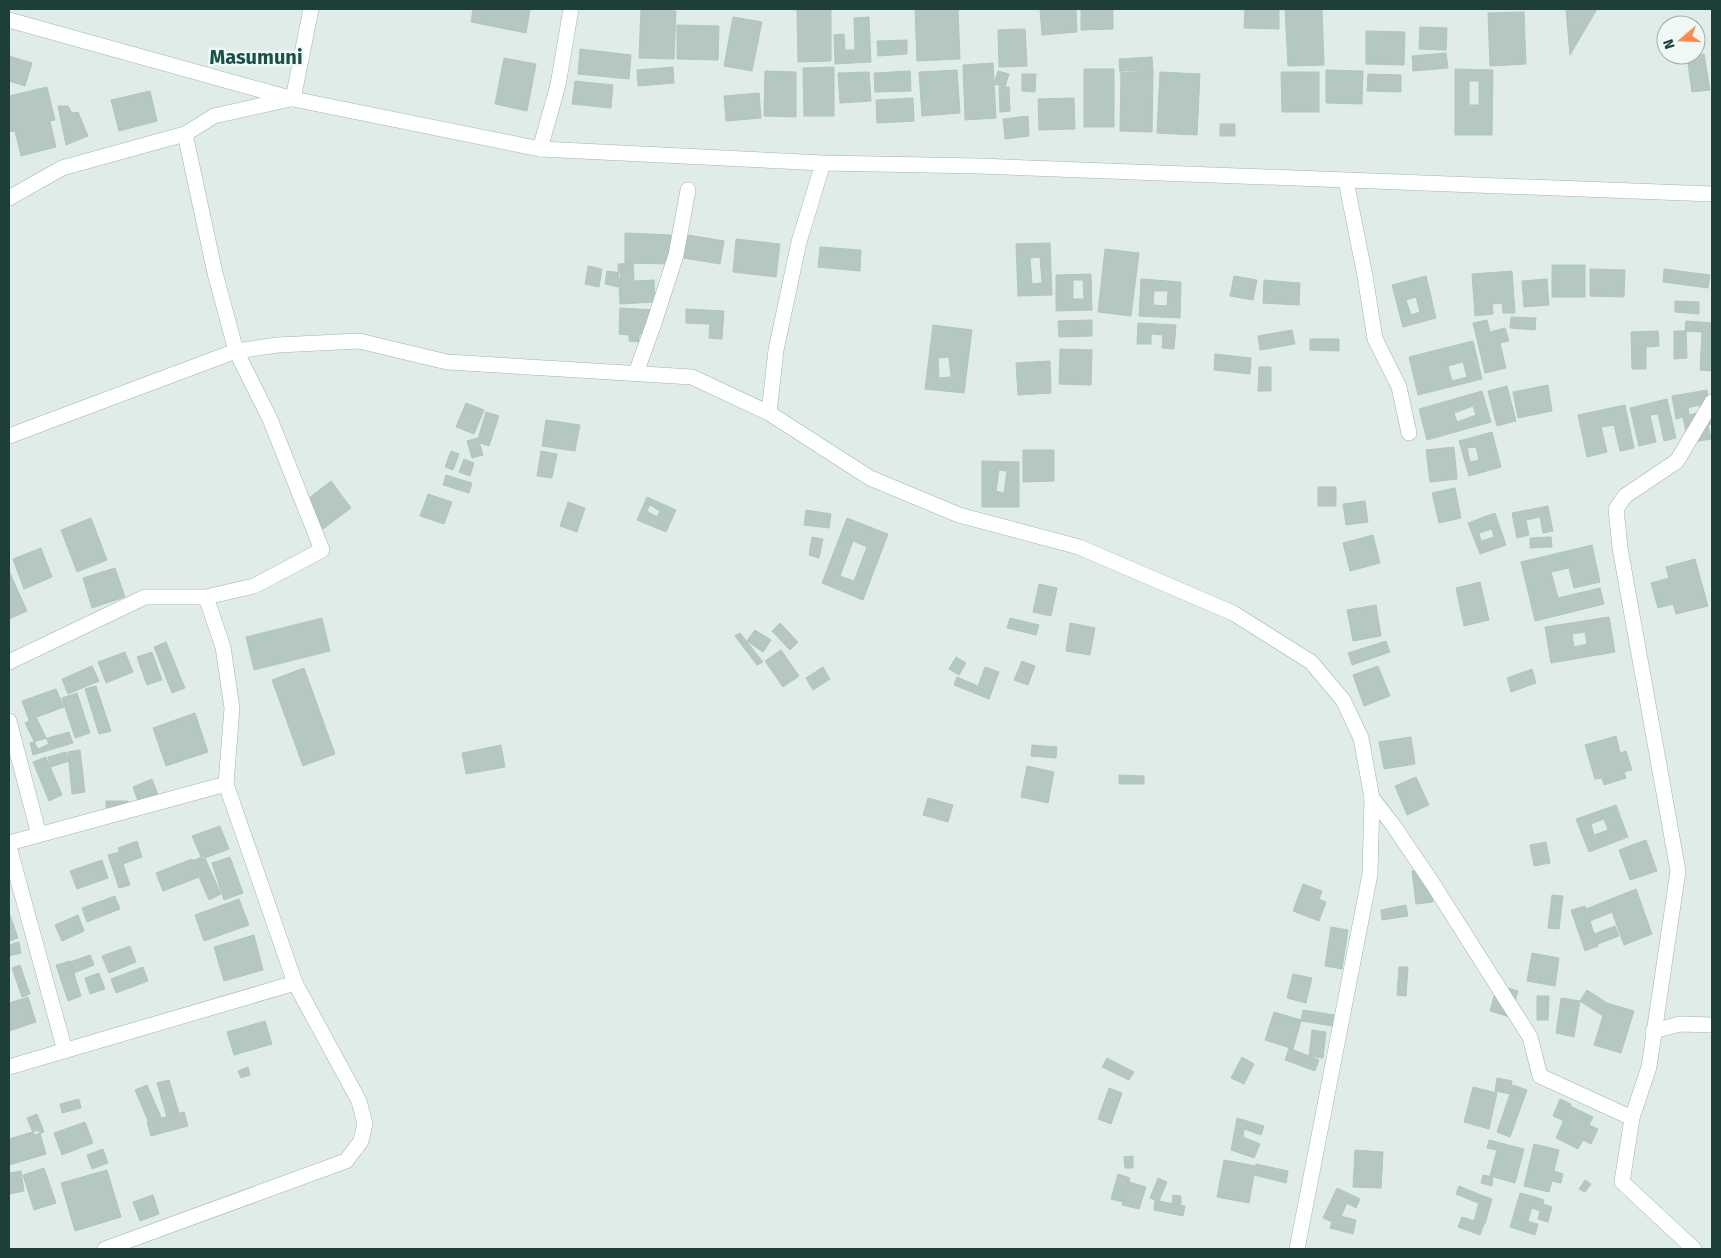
<svg xmlns="http://www.w3.org/2000/svg" width="1721" height="1258" viewBox="0 0 1721 1258" font-family="'Fira Sans',sans-serif">
<style>
.building{fill:#b4c7c1;stroke:#b1c6bf;fill-rule:evenodd}
.lines{fill:none;stroke-linecap:round;stroke-linejoin:round}
.street-casing{stroke:#a1b4b0;stroke-width:16}
.secondary-casing{stroke:#9cb9b1;stroke-width:16}
.street{stroke:#fff;stroke-width:15}
.secondary{stroke:#fff;stroke-width:15}
.labels{text-anchor:middle;dominant-baseline:central;stroke-width:5;stroke-linejoin:round;paint-order:stroke}
.quarter-label{font-size:20px;font-weight:bold;fill:#195149;stroke:#f0f8f5}
</style>
<rect width="100%" height="100%" fill="#dfece8"/>
<!-- building -->
<path class="building" d="M473 9H530L526 33 471 22Z
M641 9 676 11 674 59 639 58Z
M797 9H831V61L798 62Z
M915 9H958L960 59 917 61Z
M1040 9H1076L1077 32 1042 35Z
M1081 9H1113V29L1081 30Z
M1245 9H1279V29L1244 28Z
M1285 9H1322L1324 65 1288 66Z
M1566 9H1597L1570 55Z
M1524 12 1526 64 1490 66 1488 13Z
M733 17 762 22 752 71 724 66Z
M869 17 871 62 835 64 834 35 844 34 845 50H855L854 18Z
M677 25 719 26 718 60 677 59Z
M1420 27 1447 28 1446 50 1419 49Z
M1025 29 1027 66 999 67 998 30Z
M1366 31 1405 32 1404 65 1366 64Z
M907 40V54L878 56 877 41Z
M580 49 631 55 629 79 578 74Z
M1446 53 1448 68 1413 71 1412 56Z
M1704 54 1710 90 1692 92 1687 57Z
M9 56 32 63 25 86 9 81Z
M1152 57 1153 71 1120 73 1119 59Z
M504 58 536 64 527 111 495 104Z
M993 63 996 118 965 120 963 65Z
M673 67 674 83 638 86 637 70Z
M834 67V116H804L803 68Z
M1084 69H1114V127H1084Z
M1455 69 1493 70 1492 135H1455ZM1469 81H1479V105H1469Z
M957 70 960 113 922 116 919 72Z
M1326 70 1363 71 1362 104 1326 103Z
M765 71 796 72V117L764 116Z
M910 71 911 91 875 92 874 73Z
M998 71 1009 74 1005 87 994 84Z
M1121 71H1153L1152 132 1120 131Z
M869 72 871 101 840 103 838 73Z
M1160 72 1200 74 1197 135 1157 133Z
M1281 72H1319V112H1282Z
M1022 74H1036L1035 92 1022 91Z
M1368 74 1401 75V92L1367 91Z
M575 81 613 85 611 108 572 104Z
M47 87 55 120 50 121 56 147 21 156 15 131 9 132V96Z
M999 87H1009L1010 111 1000 112Z
M150 91 157 121 119 131 111 100Z
M759 93 761 118 726 121 724 96Z
M913 98 914 121 877 123 876 100Z
M1074 98 1075 129 1039 130 1038 99Z
M58 106H68L72 113 78 112 88 136 66 145Z
M1028 116 1029 136 1005 139 1003 119Z
M1220 124H1235V136H1220Z
M625 233 671 235 670 264 625 263Z
M688 235 724 241 720 264 684 258Z
M736 239 780 244 776 277 733 272Z
M1050 243 1052 295 1018 296 1016 244ZM1040 257 1042 283 1032 284 1030 258Z
M820 247 861 250 860 271 818 267Z
M1105 249 1139 253 1131 316 1098 312Z
M633 263 634 281 654 280 655 302 620 304 618 264Z
M1552 265H1585V297H1552Z
M588 266 602 269 599 287 585 284Z
M1590 269 1625 270 1624 297 1590 296Z
M1664 269 1710 275 1708 288 1663 282Z
M607 271 621 273 618 287 605 284Z
M1512 271 1515 313H1503L1502 303 1492 304 1493 314 1475 316 1472 274Z
M1091 274 1092 310 1056 311V275ZM1073 280H1083L1084 299H1073Z
M1234 276 1257 280 1253 300 1230 296Z
M1426 276 1436 318 1403 327 1392 285ZM1416 297 1420 312 1411 315 1406 300Z
M1141 279 1181 282 1180 318 1139 316ZM1154 291H1168L1167 306 1153 305Z
M1547 279 1549 305 1524 307 1522 281Z
M1264 280 1300 283 1299 305 1263 303Z
M1675 301 1699 302V314L1675 312Z
M620 308 657 310 656 335 639 334V342L629 341V335L619 334Z
M686 309 724 311 722 339 709 338 710 324 686 323Z
M1511 317 1536 318 1535 330 1510 328Z
M1092 320V336L1059 337 1058 321Z
M1487 320 1490 332 1505 328 1509 341 1500 343 1506 368 1485 373 1473 323Z
M1686 321 1712 323V371L1700 370 1702 332 1685 331Z
M1138 323 1176 325 1174 349 1162 348 1163 335 1151 334V344H1137Z
M933 325 972 330 964 393 925 389ZM949 357 951 377 939 378 938 358Z
M1292 330 1295 344 1260 350 1258 336Z
M1658 331 1659 346 1646 347V369H1632L1631 332Z
M1674 331H1686L1687 358 1674 359Z
M1310 339H1339V351L1310 350Z
M1473 341 1482 379 1418 395 1409 357ZM1463 362 1467 377 1452 381 1448 366Z
M1060 349 1092 350 1091 385 1059 384Z
M1215 354 1251 358 1250 374 1214 370Z
M1050 361 1051 393 1018 395 1016 363Z
M1259 367H1271V391H1258Z
M1548 385 1552 411 1518 418 1513 392Z
M1507 386 1516 421 1497 426 1488 391Z
M1707 390 1708 396 1712 395V424L1708 425 1711 439 1688 443 1683 417 1676 419 1672 396ZM1699 405 1700 412 1689 415 1688 408Z
M1482 391 1491 422 1427 440 1419 409ZM1473 406 1476 415 1457 422 1454 413Z
M1667 399 1676 438 1664 441 1658 414 1650 415 1656 442 1639 446 1630 408Z
M466 403 484 410 474 434 456 427Z
M1625 405 1634 448 1620 451 1614 425 1601 427 1607 452 1587 457 1578 415Z
M486 412 499 416 489 446 477 442Z
M546 420 580 425 575 451 542 446Z
M1492 432 1501 467 1469 476 1459 441ZM1476 447 1479 460 1470 462 1467 448Z
M478 438 483 455 472 458 467 441Z
M1454 447 1457 479 1430 482 1426 450Z
M1023 450H1054V481L1023 482Z
M451 451 459 454 453 470 445 467Z
M541 451 557 454 552 478 537 476Z
M464 459 474 463 470 476 459 472Z
M982 461 1019 462V507H982ZM999 470 1007 471 1004 493 996 491Z
M446 475 472 483 469 493 443 485Z
M331 481 351 508 323 529 304 502Z
M1318 487H1336V506H1318Z
M1455 488 1461 518 1439 523 1432 493Z
M428 494 452 502 444 524 420 516Z
M647 497 676 510 666 532 637 520ZM650 505 660 511 657 517 647 511Z
M1365 501 1368 522 1346 525 1343 504Z
M568 502 585 508 577 532 560 526Z
M1548 506 1553 531 1543 533 1540 517 1526 520 1529 535 1517 538 1512 513Z
M806 510 831 514 829 528 804 525Z
M1495 513 1506 545 1480 554 1468 523ZM1492 529 1494 537 1481 541 1479 533Z
M91 518 107 560 77 572 61 530Z
M847 518 888 534 863 600 822 583ZM853 541 867 547 854 581 840 576Z
M1373 535 1380 563 1350 571 1343 543Z
M812 537 823 539 819 558 809 555Z
M1551 537 1552 547 1530 548V538Z
M1592 545 1600 582 1574 588 1569 568 1551 572 1558 598 1600 588 1604 604 1535 621 1521 562Z
M41 548 52 577 24 589 13 559Z
M1695 559 1708 606 1676 614 1673 604 1658 608 1651 583 1669 578 1666 567Z
M115 568 125 597 92 608 83 578Z
M9 571 27 611 9 619Z
M1480 582 1489 620 1464 626 1456 588Z
M1039 584 1057 588 1051 616 1033 612Z
M1376 605 1381 636 1353 641 1347 610Z
M1609 617 1615 652 1551 663 1545 627ZM1585 632 1587 644 1574 647 1572 634Z
M322 618 330 651 254 670 246 637Z
M1010 618 1039 625 1036 635 1007 628Z
M780 623 798 642 790 650 772 631Z
M1070 623 1095 628 1090 655 1066 651Z
M755 630 771 640 763 652 747 641Z
M740 633 763 662 757 665 735 636Z
M1386 641 1390 652 1352 665 1348 653Z
M166 642 185 688 172 693 154 647Z
M781 650 799 676 783 687 765 661Z
M125 652 133 672 106 683 98 662Z
M152 652 162 680 147 685 137 657Z
M956 657 966 663 959 675 949 669Z
M1022 661 1035 666 1028 685 1014 680Z
M92 666 99 681 68 694 62 679Z
M1378 666 1390 696 1364 706 1353 675Z
M823 667 830 679 813 690 806 678Z
M985 667 999 672 989 699 954 685 957 677 978 686Z
M304 668 335 754 303 766 272 680Z
M1532 669 1536 683 1511 692 1507 678Z
M96 686 111 731 99 734 85 689Z
M56 689 64 707 29 720 22 701Z
M77 693 90 733 75 738 62 698Z
M195 713 208 752 166 766 153 728Z
M36 717 49 744 38 749 25 723Z
M69 732 73 743 33 755 30 743Z
M1616 736 1620 753 1626 751 1632 770 1624 772 1626 778 1604 785 1602 778 1595 779 1585 745Z
M1411 737 1415 764 1384 769 1379 742Z
M501 745 505 767 466 774 462 753Z
M1032 745 1057 747 1056 758 1031 756Z
M80 750 85 792 72 794 68 752Z
M66 752 69 761 51 767 48 757Z
M46 757 62 795 49 801 33 762Z
M1027 766 1054 772 1048 803 1021 797Z
M1119 775 1144 776V784H1119Z
M1416 777 1429 805 1407 815 1395 786Z
M152 779 162 806 142 813 133 787Z
M928 798 953 805 948 822 923 815Z
M106 801H128V814L106 815Z
M1616 805 1628 837 1589 852 1576 819Z
M1604 819 1608 830 1594 835 1591 824Z
M220 826 229 849 202 859 192 836Z
M1646 840 1657 871 1630 880 1619 850Z
M137 841 142 857 123 864 118 848Z
M1546 842 1550 863 1534 866 1530 845Z
M119 852 130 885 119 888 108 855Z
M204 856 221 894 209 900 192 861Z
M230 857 243 893 224 900 212 863Z
M192 859 199 877 163 891 156 873Z
M102 860 108 878 77 889 70 871Z
M1429 869 1433 902 1416 904 1412 871Z
M1303 884 1322 891 1319 899 1326 902 1319 921 1293 911Z
M1636 889 1652 934 1624 945 1612 912 1590 921 1598 946 1585 951 1571 910 1585 906 1586 909Z
M1552 895 1563 896 1559 929 1548 928Z
M115 896 120 909 87 922 82 908Z
M239 899 249 925 204 941 195 915Z
M1406 905 1408 916 1382 920 1381 910Z
M10 915 18 938 10 941 9 916Z
M78 915 84 931 62 941 55 925Z
M1615 926 1619 936 1598 944 1594 934Z
M1331 927 1348 930 1342 969 1325 966Z
M254 935 263 970 224 981 214 947Z
M19 942 21 953 9 956V945Z
M130 946 136 962 109 973 102 956Z
M1532 953 1559 958 1555 986 1527 981Z
M90 955 94 965 74 973 70 962Z
M70 961 81 996 68 1001 56 965Z
M20 965 30 994 22 997 12 968Z
M143 967 148 981 116 993 111 979Z
M1399 967H1408L1406 996 1397 995Z
M99 973 105 989 90 994 85 978Z
M1293 974 1312 978 1306 1003 1287 998Z
M1497 985 1518 991 1510 1017 1490 1011Z
M1587 990 1607 1003 1634 1011 1621 1053 1594 1045 1603 1016 1580 1001Z
M1537 996H1549L1548 1020H1537Z
M28 997 36 1022 9 1031V1003Z
M1561 998 1580 1001 1574 1037 1556 1033Z
M1303 1010 1335 1015 1333 1026 1301 1021 1293 1049 1265 1040 1274 1012 1301 1020Z
M265 1021 272 1044 234 1055 227 1032Z
M1312 1030 1326 1032 1323 1058 1309 1056Z
M1289 1048 1319 1060 1315 1071 1285 1060Z
M1242 1057 1254 1064 1244 1084 1231 1078Z
M1107 1058 1134 1072 1129 1080 1102 1067Z
M248 1067 250 1075 241 1078 238 1071Z
M1497 1078 1512 1081 1510 1094 1495 1091Z
M169 1080 179 1113 167 1117 157 1083Z
M147 1085 161 1117 149 1123 135 1090Z
M1513 1085 1527 1090 1510 1137 1497 1132Z
M1473 1087 1497 1093 1489 1129 1464 1122Z
M1109 1088 1122 1093 1111 1124 1098 1119Z
M79 1099 81 1108 62 1113 60 1104Z
M1560 1099 1571 1104 1564 1121 1553 1116Z
M1570 1106 1593 1117 1589 1125 1598 1129 1591 1144 1583 1140 1578 1149 1556 1138Z
M184 1112 188 1126 151 1136 147 1122Z
M37 1114 44 1132 34 1135 27 1118Z
M1237 1118 1264 1126 1261 1135 1244 1129 1243 1137 1260 1144 1254 1158 1231 1150Z
M85 1122 93 1143 62 1155 54 1133Z
M39 1130 46 1154 9 1165V1139Z
M1489 1140 1524 1149 1515 1183 1490 1176 1497 1150 1487 1148Z
M1534 1144 1559 1150 1554 1171 1563 1174 1561 1183 1552 1181 1549 1192 1524 1186Z
M103 1149 108 1163 92 1169 87 1155Z
M1355 1150 1383 1152 1381 1188 1353 1187Z
M1133 1156V1168H1125L1124 1157Z
M1224 1160 1256 1166V1164L1288 1171 1286 1183 1254 1175 1249 1203 1217 1197Z
M44 1168 56 1203 34 1210 23 1175Z
M107 1170 121 1217 75 1231 61 1183Z
M21 1171 24 1191 9 1194V1173Z
M1118 1174 1130 1178 1123 1202 1111 1199Z
M1483 1175 1493 1177 1492 1186 1481 1183Z
M1158 1178 1167 1182 1159 1201 1185 1206 1183 1216 1154 1210 1155 1200 1150 1198Z
M1585 1180 1591 1184 1585 1192 1579 1189Z
M1129 1182 1146 1187 1139 1209 1122 1205Z
M1459 1186 1481 1195 1478 1203 1456 1194Z
M1337 1188 1360 1199 1356 1208 1347 1203 1341 1216 1356 1220 1353 1234 1330 1228 1332 1222 1323 1218Z
M1520 1193 1535 1197 1528 1221 1513 1217Z
M153 1195 159 1214 140 1221 133 1202Z
M1173 1195 1181 1196V1204H1172Z
M1481 1195 1492 1199 1485 1224 1474 1221Z
M1535 1197 1544 1200 1543 1204 1552 1207 1548 1222 1538 1219 1540 1211 1532 1208Z
M1462 1217 1484 1224 1480 1235 1458 1227Z
M1513 1217 1538 1224 1535 1235 1510 1227Z"/>
<g class="lines">
<!-- street casing -->
<g class="street-casing">
<path id="street" d="M293 99 311 9
M540 149 558 85 571 9
M1346 181 1365 276 1375 339 1399 387 1409 433
M636 373 654 323 676 255 688 190
M9 662 145 597H206
M9 721 39 835
M1372 798 1393 825 1431 881 1530 1037 1540 1076 1632 1118 1622 1182 1694 1249
M9 843 226 784
M9 847 65 1051
M1653 1031 1680 1024 1712 1025
M9 1067 295 983 226 784 232 708 223 647 206 597 254 586 322 550 270 419 236 351 215 273 185 134
M1632 1118 1649 1067 1678 871 1620 548 1616 509 1625 496 1677 461 1712 402
M105 1249 346 1161 361 1141 365 1124 359 1101 295 983"/>
</g>
<!-- secondary casing -->
<g class="secondary-casing">
<path id="secondary" d="M9 20 293 99 540 149 823 163 979 166 1712 194
M9 198 62 168 185 134 214 116 290 99
M769 413 776 350 799 242 823 163
M9 436 236 351 278 345 359 341 447 362 692 377 769 413 870 478 959 515 1079 547 1233 613 1311 662 1343 700 1361 738 1372 798 1370 874 1297 1249"/>
</g>
<!-- street -->
<use href="#street" class="street"/>
<!-- secondary -->
<use href="#secondary" class="secondary"/>
</g>
<g class="labels">
<!-- quarter labels -->
<g class="quarter-label">
<text x="256" y="57">Masumuni</text>
</g>
</g>
<!-- border -->
<rect width="1721" height="1258" fill="none" stroke="#1e3e38" stroke-width="20"/>
<!-- north arrow -->
<g transform="translate(1681 40) rotate(251)"><circle r="24" fill="#f0f8f5" stroke="#9caea9"/>
<path d="M0-4L9 19L0 12L-9 19Z" fill="#ff884a"/>
<text y="-8" font-size="14" font-weight="bold" text-anchor="middle" fill="#1e3e38">N</text>
</g>
</svg>
